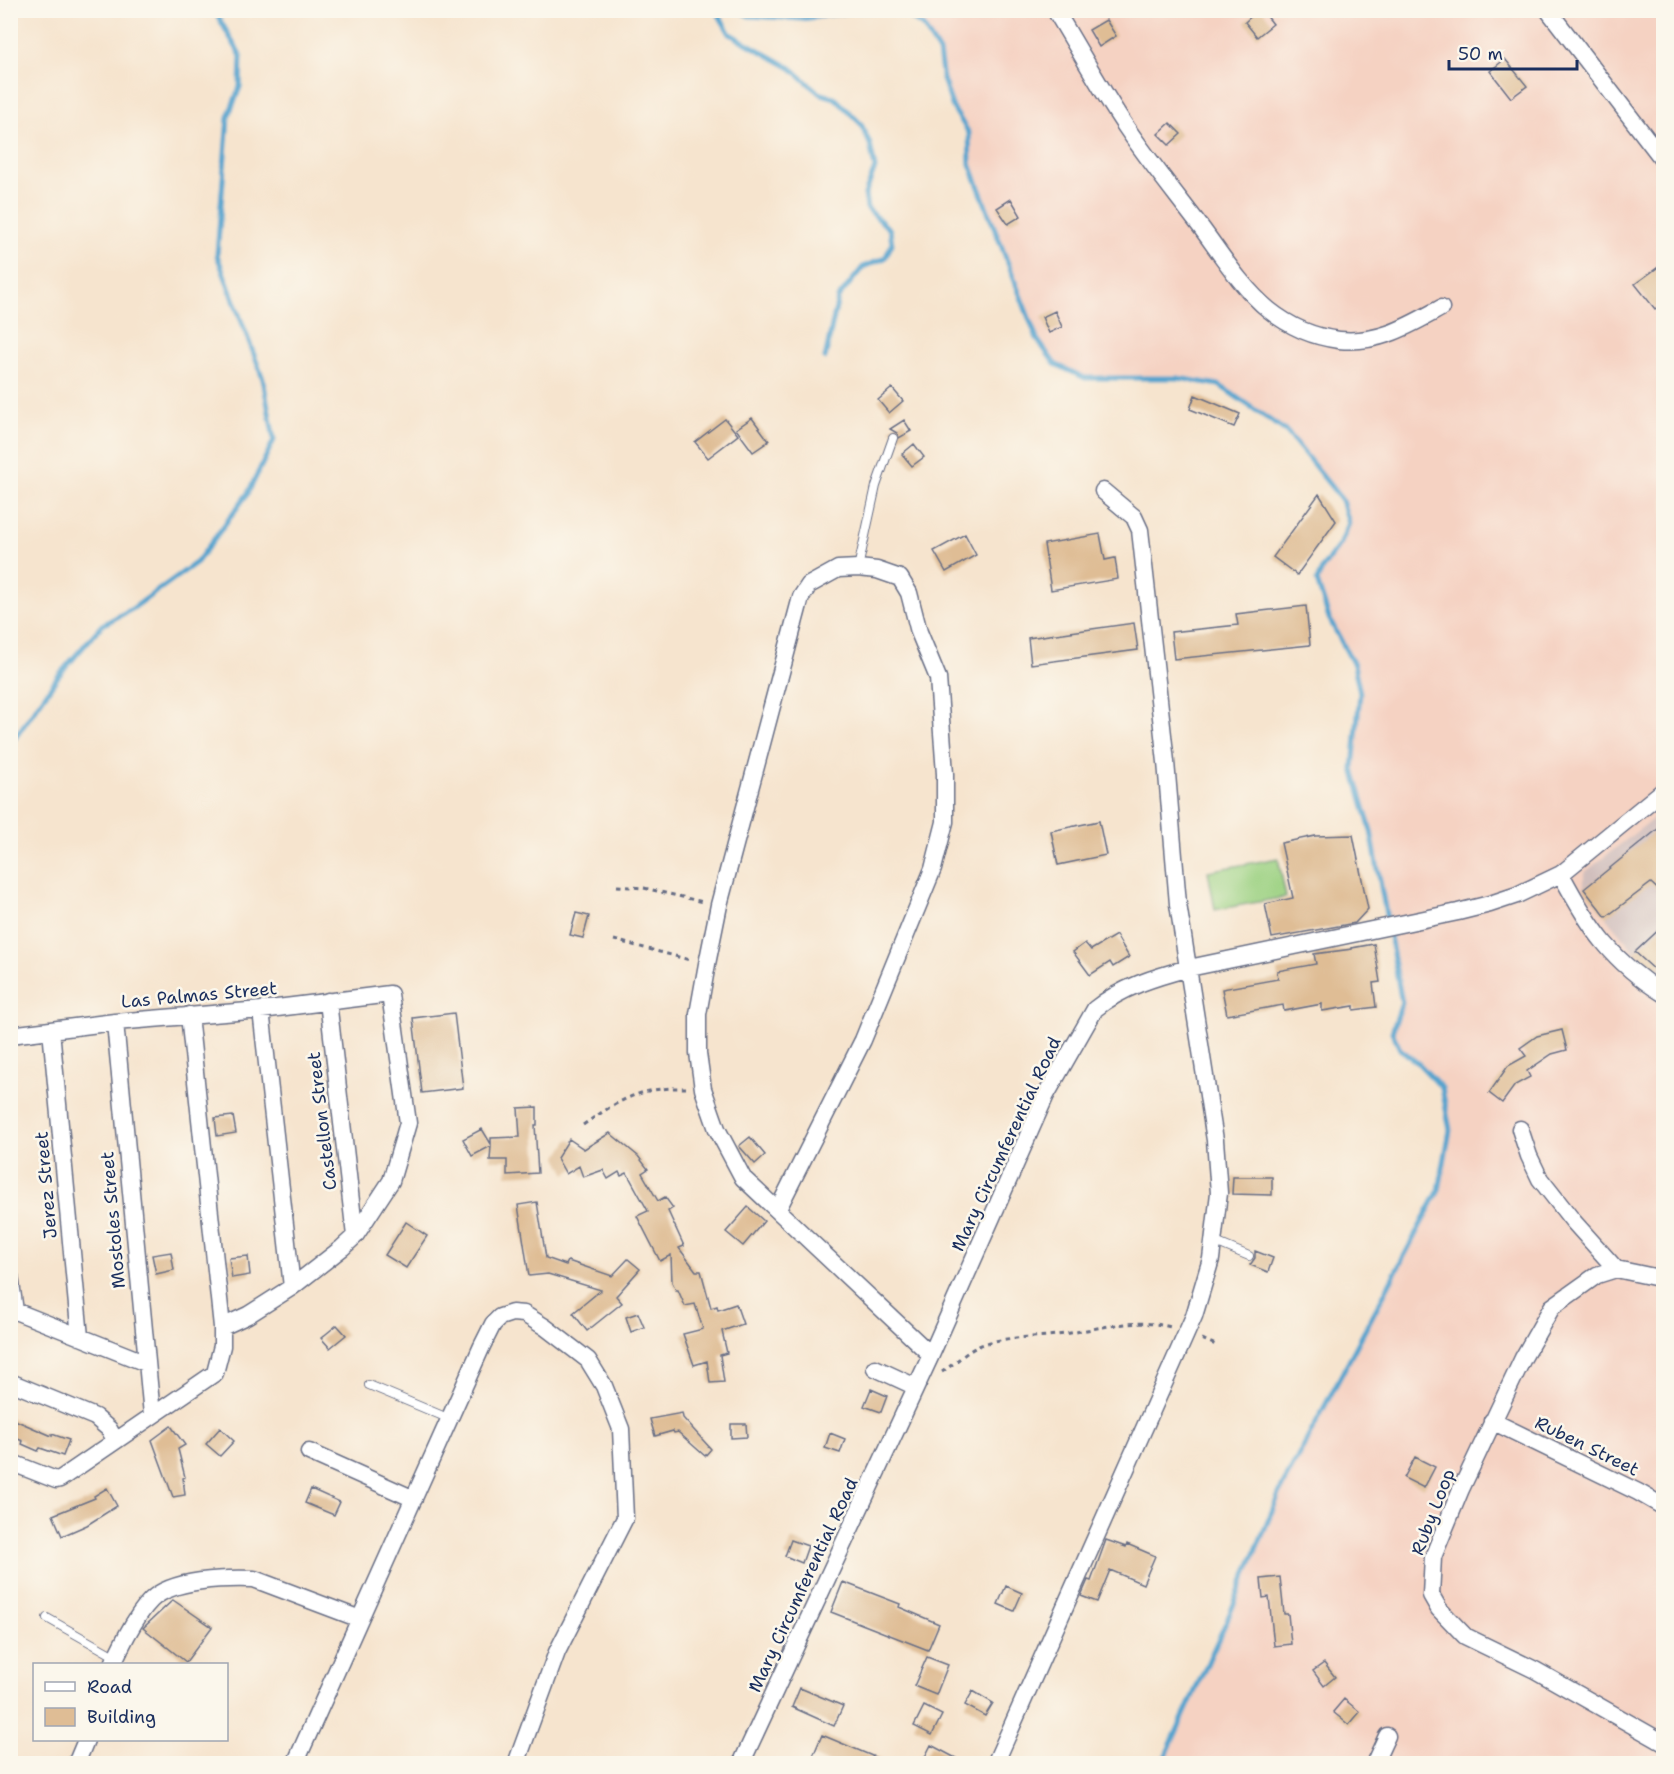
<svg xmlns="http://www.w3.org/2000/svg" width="1674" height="1774" viewBox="0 0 1674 1774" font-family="'Shantell Sans',sans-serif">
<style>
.built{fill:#f5d2c2}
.industrial{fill:#d1bfbd}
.green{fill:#9cd182;stroke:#5c8070;stroke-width:1.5}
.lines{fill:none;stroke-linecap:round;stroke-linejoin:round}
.stream{stroke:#54a3ce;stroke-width:5}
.building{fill:#dfbd95}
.lane-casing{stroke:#686e85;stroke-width:10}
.street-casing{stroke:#686e85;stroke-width:19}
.path{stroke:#686e85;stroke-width:3;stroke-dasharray:4.5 4.5;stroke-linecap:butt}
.lane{stroke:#fff;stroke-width:8}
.street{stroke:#fff;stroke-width:16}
.labels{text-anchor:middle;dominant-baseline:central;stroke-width:5;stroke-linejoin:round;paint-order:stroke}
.street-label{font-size:18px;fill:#1b2f5e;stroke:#fbf7ec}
</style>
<rect width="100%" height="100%" fill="#fbf7ec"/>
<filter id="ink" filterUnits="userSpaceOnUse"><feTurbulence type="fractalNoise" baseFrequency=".0167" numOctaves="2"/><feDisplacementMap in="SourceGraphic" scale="12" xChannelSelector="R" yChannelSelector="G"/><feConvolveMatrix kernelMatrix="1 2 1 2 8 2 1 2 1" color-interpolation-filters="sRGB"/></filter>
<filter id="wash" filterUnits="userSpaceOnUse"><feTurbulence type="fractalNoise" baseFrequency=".008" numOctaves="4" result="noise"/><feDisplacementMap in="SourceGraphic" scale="24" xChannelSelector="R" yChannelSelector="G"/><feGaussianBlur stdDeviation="1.35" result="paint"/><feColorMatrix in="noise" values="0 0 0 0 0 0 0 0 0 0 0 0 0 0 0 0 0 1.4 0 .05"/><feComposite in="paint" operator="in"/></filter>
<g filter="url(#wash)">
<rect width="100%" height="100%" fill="#f6e4ce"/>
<!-- built -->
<path class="built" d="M737 11H1663V1763H1162L1231 1611 1282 1487 1439 1190 1450 1130 1442 1088 1419 1064 1400 1049 1392 1032 1402 1003 1371 831 1353 769 1360 693 1354 665 1329 618 1317 581 1323 567 1341 543 1349 522 1342 500 1287 432 1219 385 1178 378H1085L1055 364 1037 339 970 164 969 133 953 108 943 79 939 52 923 26 899 11H855L802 19 749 16Z"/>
<!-- industrial -->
<path class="industrial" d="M1663 811V975L1656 971 1635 952 1606 917 1584 889V873Z"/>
<!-- green -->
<path class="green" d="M1278 858 1286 897 1215 910 1208 871Z"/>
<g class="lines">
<!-- stream -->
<path class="stream" d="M716 10 730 34 791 68 819 93 835 98 861 124 870 144 875 168 865 194 867 208 890 230 892 244 885 258 863 267 838 298 825 358
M737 10 749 16 802 19 855 11H899L923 26 939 52 943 79 953 108 969 133 970 164 1037 339 1055 364 1085 378H1178L1219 385 1287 432 1342 500 1349 523 1341 543 1323 567 1317 581 1329 618 1354 665 1360 693 1353 769 1371 831 1402 1003 1392 1032 1400 1049 1419 1064 1442 1088 1450 1130 1439 1190 1282 1487 1231 1611 1162 1764
M10 745 59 675 102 625 132 609 197 562 248 493 274 440 263 379 217 255 228 117 240 87 241 56 217 15 212 10"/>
</g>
<g id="blocks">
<!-- building -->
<path class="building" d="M1258 10H1262L1273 24 1257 37 1245 22Z
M1106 20 1116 36 1099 47 1089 30Z
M1505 59 1527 86 1511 98 1490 71Z
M1170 123 1181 134 1169 145 1158 134Z
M1011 199 1021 216 1008 224 997 208Z
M1664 263V302L1655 309 1635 284Z
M1055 311 1062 327 1049 333 1042 317Z
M892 388 903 401 889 413 878 400Z
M1195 395 1240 414 1234 427 1190 409Z
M752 418 769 441 753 452 736 429Z
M725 419 738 435 708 458 695 442Z
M904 420 911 431 899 438 897 433 890 429Z
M914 444 924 457 912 466 902 454Z
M1319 494 1336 521 1297 575 1273 557Z
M965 534 976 555 946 572 934 551Z
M1100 534 1105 560 1115 558 1118 579 1051 590 1044 544Z
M1306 606 1310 645 1174 659 1171 632 1238 625 1236 614Z
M1134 623 1138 650 1031 664 1028 638Z
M1099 821 1106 855 1058 865 1051 831Z
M1664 824V895L1651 883 1606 917 1584 889Z
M1353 835 1368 909 1355 923 1272 938 1265 904 1293 898 1281 843 1315 836Z
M576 913 589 916 583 938 570 935Z
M1664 925V962L1656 971 1635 952Z
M1116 935 1129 957 1113 967 1110 962 1090 975 1073 952 1085 943 1091 950Z
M1374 944 1380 982 1373 983 1376 1007 1354 1010V1006L1322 1011V1004L1284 1011 1283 1005 1227 1015 1222 989 1278 979 1277 971 1316 964 1314 954 1352 949V948Z
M454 1013 463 1088 422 1093 413 1018Z
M1562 1030 1567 1050 1552 1054 1527 1071 1530 1077 1515 1085 1502 1103 1489 1093 1508 1066 1526 1056 1520 1048 1537 1036Z
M537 1107V1125H535L538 1173 507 1175V1160H490L491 1146 472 1156 463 1139 482 1129 491 1144V1138L520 1137 518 1108Z
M233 1116 236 1133 217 1136 215 1118Z
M610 1133 638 1156 648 1169 642 1173 658 1201 665 1197 673 1208 668 1211 684 1246 679 1248 696 1271H701L711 1308 717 1306 718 1310 736 1304 743 1324 722 1331 727 1353 720 1355 724 1382 710 1383 707 1361 694 1365 683 1334 703 1329 695 1304 685 1306 678 1290H676L672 1282 671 1255 660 1261 637 1216 648 1211 627 1173 621 1176 619 1172 608 1179 603 1170 583 1177 579 1166 566 1174 557 1158 569 1139 584 1149Z
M750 1137 765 1155 755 1164 739 1146Z
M1233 1177H1272V1195L1232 1194Z
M537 1202 546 1258 566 1265 568 1261 612 1276 628 1259 640 1269 616 1296 622 1303 587 1331 573 1313 601 1290 548 1274 529 1276 518 1205Z
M748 1207 764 1221 743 1246 726 1232Z
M406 1222 427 1236 406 1268 385 1255Z
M1255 1251 1273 1258 1268 1272 1250 1265 1255 1258Z
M171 1252 174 1270 156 1274 152 1255Z
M248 1256 250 1275 232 1278 229 1258Z
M638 1313 644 1327 631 1332 626 1317Z
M337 1325 346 1335 330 1348 321 1338Z
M871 1389 887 1396 881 1412 864 1406Z
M682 1413 683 1418 711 1449 705 1456 678 1432 674 1433 673 1431 655 1436 650 1419Z
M10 1418 52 1436V1434L69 1440 63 1456 40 1448 38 1451 22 1444 23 1441 10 1436Z
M731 1424H746L747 1437 731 1438Z
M171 1426 185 1445 178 1449 185 1477 183 1478 185 1495 173 1497 152 1440Z
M220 1428 234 1441 220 1456 206 1444Z
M830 1433 845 1439 840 1453 825 1448Z
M1415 1457 1435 1467 1424 1488 1404 1478Z
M107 1488 117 1506 87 1525 62 1536 53 1515 95 1498 94 1496Z
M311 1489 340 1502 334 1515 305 1503Z
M791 1540 808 1546 802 1563 785 1556Z
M1106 1540 1126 1547 1127 1544 1155 1556 1143 1584 1110 1570 1097 1602 1081 1596 1088 1580 1091 1581Z
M1280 1577 1284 1614H1288L1291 1644 1274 1646 1269 1597 1263 1598 1261 1579Z
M843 1582 900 1604 899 1607 939 1624 928 1650 831 1612Z
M1006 1586 1022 1593 1014 1611 998 1604Z
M173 1600 212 1627 186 1662 143 1628Z
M927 1657 948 1665 936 1695 914 1686Z
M1324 1663 1335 1677 1324 1686 1313 1671Z
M800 1688 843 1706 834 1726 792 1707Z
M973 1691 993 1703 985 1716 965 1705Z
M1344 1699 1360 1712 1349 1725 1333 1712Z
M924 1706 942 1715 932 1735 914 1726Z
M822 1735 889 1763V1764H831L813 1756Z
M931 1745 967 1764H934L924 1759Z"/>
</g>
</g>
<g filter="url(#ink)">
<use href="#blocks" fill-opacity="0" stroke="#686e85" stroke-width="1.5"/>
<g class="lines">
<!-- lane casing -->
<g class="lane-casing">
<path id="lane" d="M858 568 876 486 893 438
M1213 1241 1249 1256
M369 1385 450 1419
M47 1618 116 1657"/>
</g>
<!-- street casing -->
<g class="street-casing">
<path id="street" d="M1055 10C1079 49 1101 90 1126 127 1149 161 1175 193 1200 226 1221 254 1241 287 1269 310 1289 326 1314 337 1339 340 1379 344 1408 326 1441 308
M1548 10 1664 161
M1561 874C1589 927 1612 962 1664 994
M328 1001 355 1236
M261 1010 292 1287
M115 1022 152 1415
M51 1030 80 1337
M10 1035 115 1022 261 1010 390 994 408 1123 391 1181 355 1236 342 1248 292 1287 248 1315 222 1327
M1520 1129 1529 1156 1540 1179 1573 1221 1616 1269
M778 1209 863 1040 933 869 945 822V774L938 678 919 632 909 593 900 578 877 570 858 568 838 569 809 585 801 597 719 905 707 964 698 1014V1053L703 1089 717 1129 743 1178 931 1355
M10 1276 15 1311
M1664 1279 1616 1269 1597 1275 1552 1307 1523 1358 1461 1489 1433 1557 1431 1595 1439 1609 1465 1636 1535 1670 1664 1743
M10 1309 146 1363
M875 1368 916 1387
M10 1382 95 1417 109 1429 115 1440
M1492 1421 1638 1492 1664 1507
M309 1452 414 1499
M10 1462 56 1480 60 1479 215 1373 222 1346V1327L189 1015
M113 1664C117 1654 122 1645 127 1635 134 1622 141 1610 151 1600 172 1579 226 1578 254 1579L360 1619
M76 1764 86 1740
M295 1764 482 1346 493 1324 500 1317 512 1313 524 1314 545 1327 588 1360 604 1386 621 1429 625 1518 557 1652 516 1764
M741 1764 931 1355 1046 1095 1095 1009C1122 987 1155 977 1189 968L1458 912 1490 904 1517 895 1561 874 1664 790
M995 1764 1194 1316 1211 1259 1219 1193 1215 1140 1178 904 1166 762 1140 530 1134 517 1103 491
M1374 1764 1387 1736"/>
</g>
<!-- path -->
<path class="path" d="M617 886 644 888 703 902
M614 940 690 960
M583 1125C621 1099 640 1087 686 1088
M1202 1339 1216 1345
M942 1372C956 1363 968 1349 984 1344 1007 1336 1033 1338 1057 1335 1095 1330 1132 1317 1171 1327"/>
<!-- lane -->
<use href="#lane" class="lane"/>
<!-- street -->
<use href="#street" class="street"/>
</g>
</g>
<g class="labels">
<!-- street labels -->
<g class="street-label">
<text transform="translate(199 995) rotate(-5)">Las Palmas Street</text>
<text transform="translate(322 1121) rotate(-97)">Castellon Street</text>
<text transform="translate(1006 1144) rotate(-65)">Mary Circumferential Road</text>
<text transform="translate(46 1185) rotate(-95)">Jerez Street</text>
<text transform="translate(113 1220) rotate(-95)">Mostoles Street</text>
<text transform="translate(1587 1446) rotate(26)">Ruben Street</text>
<text transform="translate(1433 1512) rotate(-69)">Ruby Loop</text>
<text transform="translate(803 1585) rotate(-65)">Mary Circumferential Road</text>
</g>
</g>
<!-- margin -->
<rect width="1674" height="1774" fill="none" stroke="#fbf7ec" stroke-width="36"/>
<!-- legend -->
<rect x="33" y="1663" width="195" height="78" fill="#fbf7ec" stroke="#a1a7b3" stroke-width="1.5"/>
<rect x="45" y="1682" width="30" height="9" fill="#ffffff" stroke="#a1a7b3" stroke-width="1.5"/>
<text x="87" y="1693" font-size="18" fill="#1b2f5e">Road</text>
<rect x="45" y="1708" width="30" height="18" fill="#dfbd95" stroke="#a1a7b3" stroke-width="1.5"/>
<text x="87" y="1723" font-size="18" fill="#1b2f5e">Building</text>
<!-- scale -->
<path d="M1449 60v9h128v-9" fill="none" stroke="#1b2f5e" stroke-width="3"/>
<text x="1458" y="60" font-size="18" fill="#1b2f5e" stroke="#fbf7ec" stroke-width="4.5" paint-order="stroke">50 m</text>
</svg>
